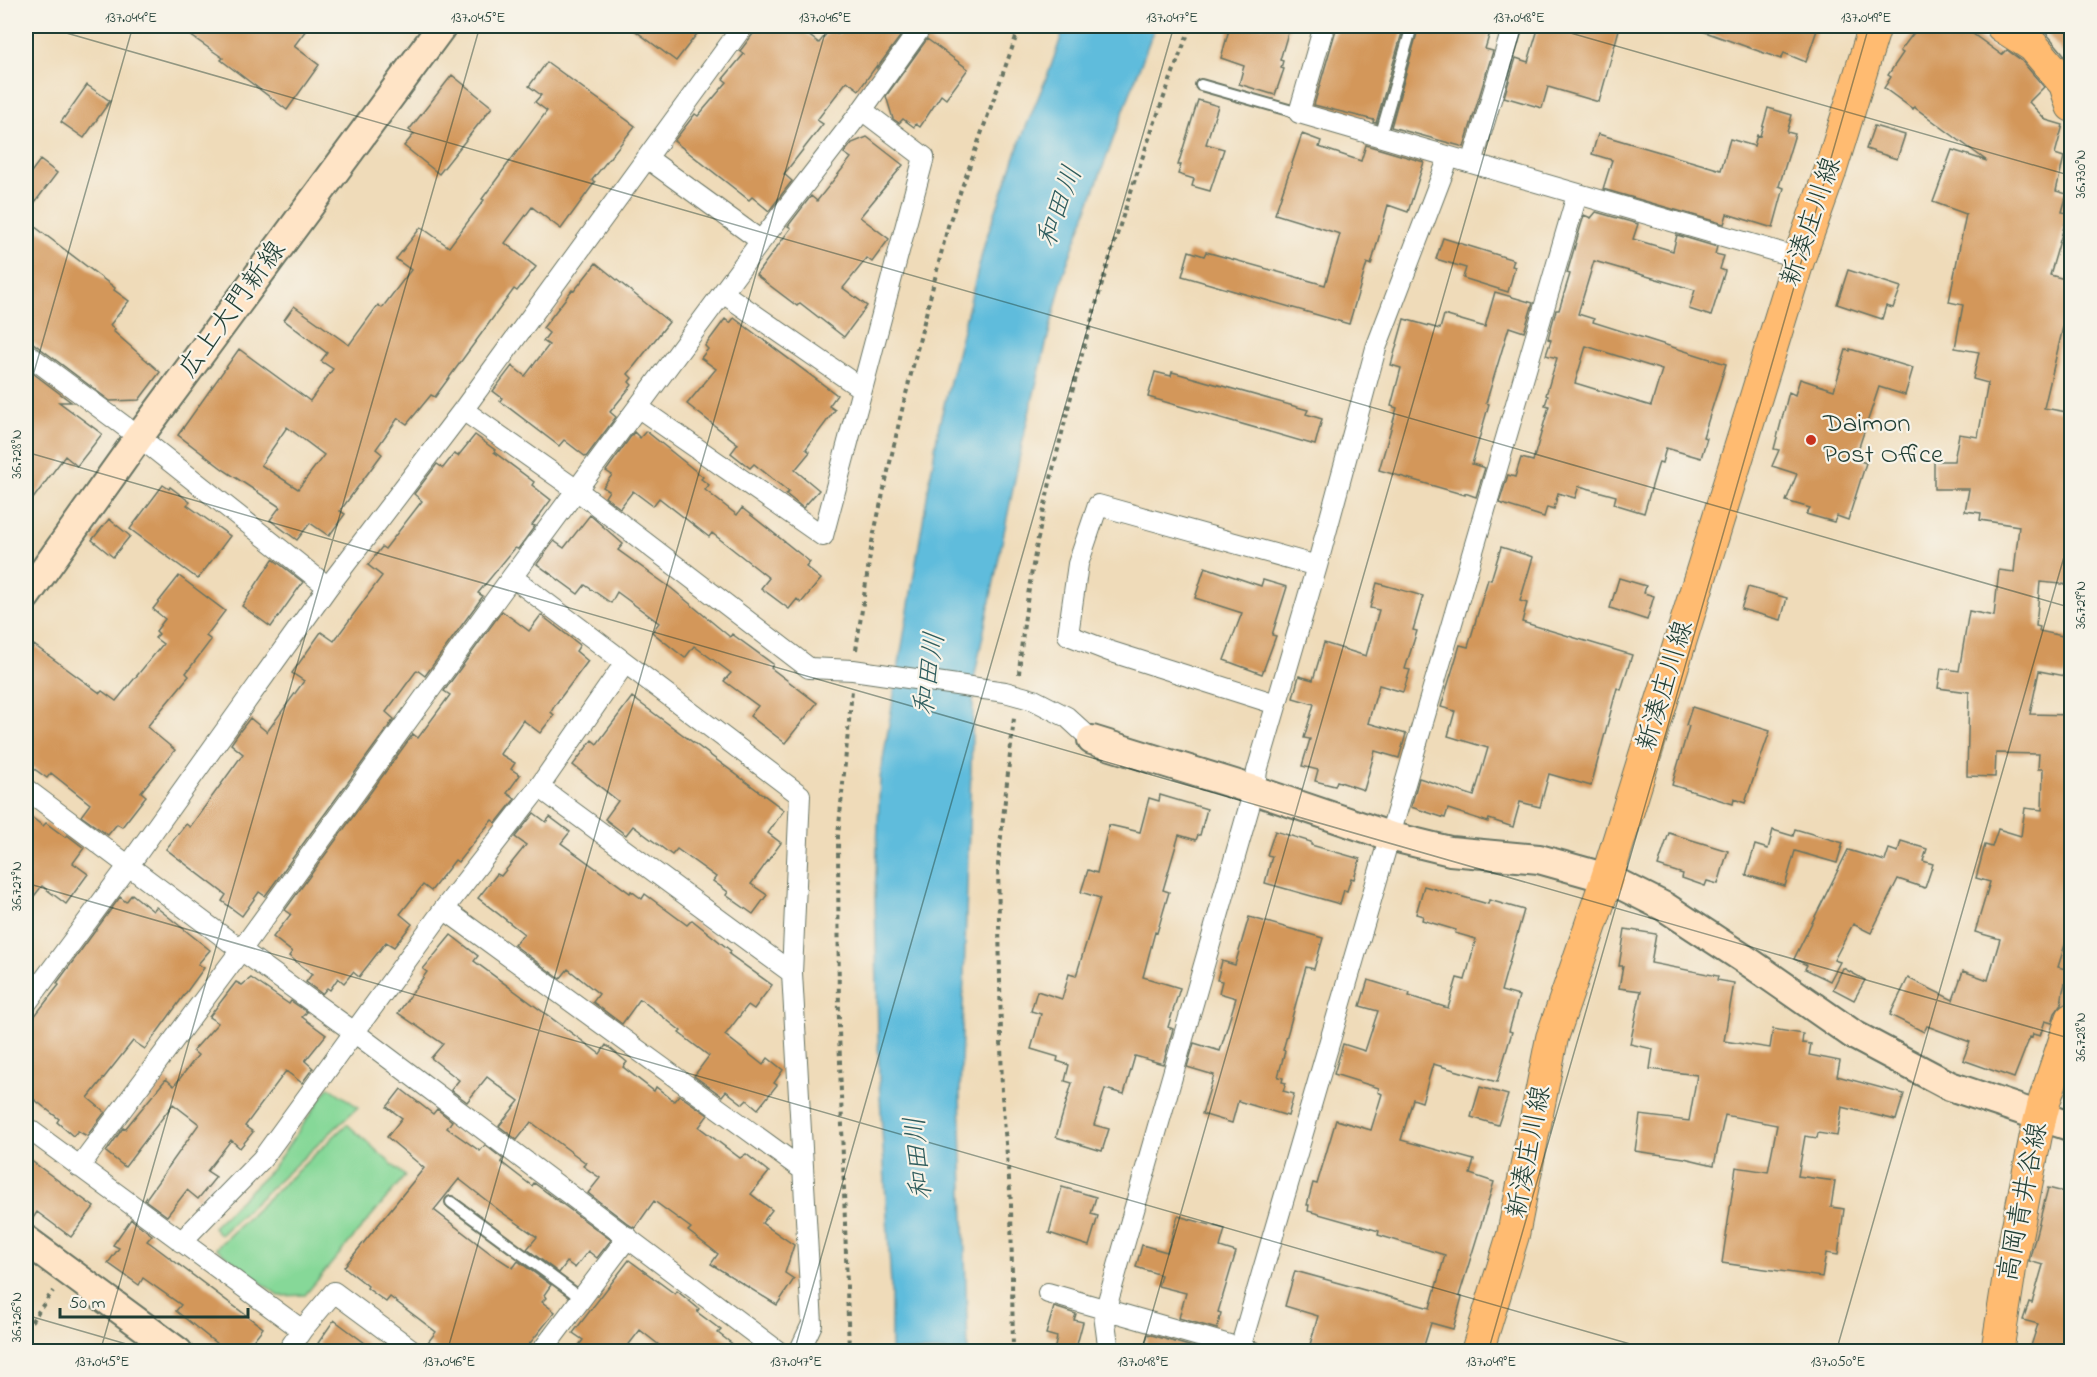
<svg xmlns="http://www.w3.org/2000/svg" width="2097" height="1377" viewBox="0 0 2097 1377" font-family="'Indie Flower','Klee One',sans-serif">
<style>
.green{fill:#86d898;stroke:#528a66;stroke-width:1.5}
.water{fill:#5ebcdc;stroke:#3e7c88;stroke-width:1.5}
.building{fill:#d3975a;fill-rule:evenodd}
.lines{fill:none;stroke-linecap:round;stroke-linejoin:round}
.lane-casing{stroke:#687463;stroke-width:14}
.street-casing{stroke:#687463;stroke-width:22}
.secondary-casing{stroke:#687463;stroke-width:32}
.primary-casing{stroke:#687463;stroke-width:34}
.path{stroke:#687463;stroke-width:4;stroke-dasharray:4.5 4.5;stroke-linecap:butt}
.lane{stroke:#fff;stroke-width:10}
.street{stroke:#fff;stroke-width:20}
.secondary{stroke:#ffe4c6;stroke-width:28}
.primary{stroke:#ffbb71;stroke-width:32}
.ticks{fill:none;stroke:#1f3d34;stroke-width:1.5;stroke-opacity:0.45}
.poi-dot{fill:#c8321e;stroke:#f7f3e8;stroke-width:2}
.labels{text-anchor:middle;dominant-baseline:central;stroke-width:4.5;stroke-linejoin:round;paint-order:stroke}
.street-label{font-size:27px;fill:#1f3d34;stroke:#f7f3e8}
.poi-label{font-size:27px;fill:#1f3d34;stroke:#f7f3e8;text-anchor:start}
.water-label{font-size:28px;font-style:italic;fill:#2f5d5e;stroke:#f7f3e8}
.neatline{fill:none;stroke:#1f3d34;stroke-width:2}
.ticks-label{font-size:15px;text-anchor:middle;fill:#1f3d34}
</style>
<rect width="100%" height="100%" fill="#f7f3e8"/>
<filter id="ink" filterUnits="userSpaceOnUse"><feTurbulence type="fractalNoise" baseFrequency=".0167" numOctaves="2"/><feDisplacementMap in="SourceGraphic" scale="12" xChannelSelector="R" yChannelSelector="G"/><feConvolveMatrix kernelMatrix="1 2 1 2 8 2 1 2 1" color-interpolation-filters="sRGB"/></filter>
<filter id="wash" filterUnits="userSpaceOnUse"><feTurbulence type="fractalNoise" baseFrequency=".008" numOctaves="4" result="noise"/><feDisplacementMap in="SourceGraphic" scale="24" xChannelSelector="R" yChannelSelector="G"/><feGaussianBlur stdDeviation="1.35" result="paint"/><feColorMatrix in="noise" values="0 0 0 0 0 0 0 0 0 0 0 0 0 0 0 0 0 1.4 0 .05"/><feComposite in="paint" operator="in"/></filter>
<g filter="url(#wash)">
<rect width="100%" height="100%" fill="#efdbb9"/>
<!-- green -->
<path class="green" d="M329 1087 358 1107 220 1235 213 1227 272 1169Z
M347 1124 405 1176 305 1295 279 1296 216 1248Z"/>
<!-- water -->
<path class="water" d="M1065 26H1155L1064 272 1025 430 974 679 960 1094 968 1351H891V1285L879 1079 875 896 880 778 939 425 985 242 1021 139 1050 69Z"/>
<g id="blocks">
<!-- building -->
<path class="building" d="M177 26H309L294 46 319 65 287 110 221 60 223 58Z
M629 26H703L676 61Z
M759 26H796L819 43 831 28 838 34 844 26H908L877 68V65L859 90 847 81 817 120 823 124 784 174 792 181 769 211 752 197 749 200 674 141 695 114 698 116 727 82 723 79 744 54 740 51Z
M1230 26H1290L1280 60 1283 61 1281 68 1284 69 1275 95 1239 84 1244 66 1221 58Z
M1337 26H1404L1376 123 1373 122 1374 120 1314 105Z
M1419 26H1492L1485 49 1493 51 1464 147 1391 127Z
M1539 26H1620L1599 102 1548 87 1542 108 1504 97 1516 58 1528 62Z
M1695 26H1805L1817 30 1806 62 1784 53 1781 59 1694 28Z
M1919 26H1962L2002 55 2007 50 2021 60 2044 87 2029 102 2046 120 2063 125 2055 154 2064 157 2056 191 2067 194 2062 212 2068 213 2050 275 2072 281V307L2068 306 2044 408 2072 413V585L2040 582 2036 626 2040 627 2039 631 2072 638V644L2065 676 2039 671 2030 714 2072 715V923L2058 967 2069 970 2063 991 2061 1005 2055 1013 2052 1023 2045 1021 2040 1036 2033 1034 2032 1038 2030 1037 2014 1078 1963 1060 1970 1042 1927 1026 1924 1032 1890 1015 1908 978 1953 1000 1963 971 1988 980 2000 939 1975 932 1990 882 1976 878 1985 845 1992 847 1998 829 2021 836 2025 808 2042 810 2043 769H2038L2039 754 1996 753 1995 777 1967 776 1969 692 1938 688 1941 668 1959 671 1969 611 1994 616 1999 570 2014 572 2019 526 1980 520 1981 513 1965 511 1969 489H1934V461H1954L1959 434 1978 437 1988 383 1973 379 1979 352 1955 348 1963 305 1949 302 1966 214 1933 202 1952 150 1987 161 1914 107 1913 109 1884 88 1891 77 1888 75 1903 53 1900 51Z
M2034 26H2072V52L2067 58 2047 34Z
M927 39 968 69 946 99 941 95 920 127 916 124 914 127 903 119 899 123 893 119 886 96Z
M547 62 635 126 592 180 595 182 561 229 532 207 505 243 536 267 517 291 514 289 435 397 431 395 407 424 398 418 376 449 382 454 340 511 345 514 329 536 310 523 297 540 270 520 280 507 224 470 178 435 239 349 310 401 333 369 321 361 327 353 284 320 294 306 349 345 378 305 382 308 411 270 396 259 421 227 449 247 484 200 482 199 547 111 535 102 541 95 529 86ZM287 427 324 455 298 489 261 465Z
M452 75 492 107 439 174 404 146 414 134 409 130Z
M87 85 110 101 84 138 61 122Z
M1198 100 1218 106 1206 144 1224 149 1210 191 1192 186 1194 179 1178 174 1181 165H1178Z
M1768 108 1792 115 1787 132 1795 134 1779 186 1784 188 1773 228 1727 214 1724 224 1603 189 1612 160 1592 154 1598 134 1721 170 1730 139 1754 146 1757 135 1760 136Z
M1874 126 1905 135 1897 159 1866 149Z
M1302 134 1321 141 1319 147 1361 161 1366 145 1424 162 1408 212 1388 205 1371 265 1367 263 1349 324 1182 276 1189 251 1204 256 1206 252 1325 285 1340 234 1275 214Z
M867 137 903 165 860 217 889 239 872 262 867 258 843 288 867 306 844 337 800 303 797 306 756 275 791 228 788 226 811 196 817 201 851 158 844 153 852 143Z
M40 160 57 173 26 214V179Z
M1596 212 1638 224 1633 239 1673 251 1677 235 1717 247 1715 254 1724 256 1720 269 1725 271 1711 316 1689 309 1695 290 1594 261 1578 314 1594 319 1593 322 1726 364 1703 437 1707 438 1701 458 1666 448 1662 463 1659 462 1644 513 1614 504 1616 496 1579 486 1575 498 1558 493 1554 509 1547 507 1544 517 1499 503 1508 475 1515 477 1521 458 1533 461 1549 406 1545 405 1548 396 1546 395 1557 358 1546 355 1551 340 1548 339 1556 310H1559L1570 274 1567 273 1584 215 1591 218ZM1586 346 1662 370 1651 406 1575 383Z
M26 220 115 288 114 290 129 301 110 325 115 329 113 331 160 372 139 400 110 401 33 343 26 341Z
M1443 238 1514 260 1512 266 1515 267 1508 292 1463 278 1466 268 1436 259Z
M596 263 669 322 628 374 632 378 629 382 632 385 610 412 616 417 586 457 564 440 559 446 500 401 502 398 493 391 512 366 525 376 549 345 543 341 549 333 543 328 572 290 574 291Z
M1848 270 1901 287 1893 308 1886 306 1882 319 1837 304Z
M1495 292 1533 303 1524 332 1509 327 1486 403 1489 404 1472 464 1485 468 1476 497 1465 493V495L1379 470 1397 408 1391 406 1401 368 1391 365 1404 319 1440 329 1444 315 1485 327Z
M734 318 837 395 829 406 835 410 806 449 810 452 795 470 819 490 803 508 786 494 789 492 754 464 750 468 731 453 738 444 687 404 716 369 701 358 708 349 705 346 725 319 730 323Z
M1850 349 1913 368 1905 395 1879 387 1855 459 1866 463 1848 520 1837 516 1834 522 1806 514 1810 508 1786 501 1797 474 1772 466 1779 450 1774 449 1789 392 1795 395 1800 379 1834 390 1846 350 1850 351Z
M26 368 71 402H59L102 434 77 466 65 456 26 508Z
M1155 372 1171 376 1172 372 1308 410 1306 414 1322 419 1315 445 1148 397Z
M646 431 703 477 701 479 709 485 705 490 737 515 742 508 810 562 806 567 821 579 801 603 797 599 789 609 761 588 769 578 712 533 709 537 659 498 653 506 633 491 620 508 605 497 609 491 603 487 612 475 606 471 634 432 640 438Z
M475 435 495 450 494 452 534 482 532 485 551 500 532 525 535 526 518 549 515 548 478 593 483 596 425 676 417 670 386 712 394 719 265 896 259 892 242 916 222 901 226 895 166 849 186 824 190 827 243 754 231 744 240 731 250 718 267 732 304 681 292 673 321 632 334 641 382 576 368 565 382 547 385 549 422 501 414 494 437 464 443 468 454 454 458 456Z
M163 485 169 489 170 487 190 502 187 505 230 536 198 579 130 529Z
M590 515 623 544 618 550 671 588 730 637 732 634 773 664 771 668 817 703 785 743 750 716 758 706 724 681 731 673 694 646 685 658 652 632 659 623 617 592 611 603 585 585 578 594 537 564 554 541 564 548Z
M109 519 130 536 113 557 92 540Z
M1501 547 1533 557 1520 601 1527 603 1522 622 1632 655 1621 690 1617 688 1591 786 1549 774 1540 807 1520 802 1513 827 1489 819 1488 822 1448 809 1445 818 1411 807 1419 778 1474 796 1488 748 1448 736 1455 711 1441 707 1460 645 1468 647 1488 579 1491 580Z
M273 559 303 582 271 627 242 606Z
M1205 567 1261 586 1263 580 1287 587 1272 635 1276 636 1262 674 1224 660 1242 613 1195 598Z
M179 576 225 611 206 636 211 640 186 673 189 676 147 727 175 750 141 792 146 796 122 827 117 824 108 835 81 816 90 804 51 773 47 778 26 763V657L34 645 100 693 102 691 116 701 163 644 155 638 159 634 156 631 165 619 153 609Z
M1619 578 1646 586 1644 593 1654 596 1647 620 1610 608Z
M1377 583 1423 596 1413 630 1417 631 1405 669 1410 670 1403 692 1379 685 1368 723 1406 734 1399 758 1375 751 1364 790 1337 781 1335 786 1315 781 1318 770 1302 766 1310 739 1304 738 1314 704 1293 698 1299 676 1313 680 1324 643 1366 656 1379 610 1370 608Z
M1748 587 1787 598 1781 620 1741 609Z
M502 611 529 631 541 615 580 645 576 651 588 661 555 705 551 712 554 715 540 733 523 720 500 754 515 763 511 769 520 775 507 793 515 799 496 823 492 820 458 862 455 860 431 891 423 885 400 914 412 924 394 947 386 942 359 977 353 972 344 983 338 978 330 990 327 988 322 994 306 982 312 974 289 956 292 952 273 937 291 914 285 910 413 734 418 738 450 695 444 691Z
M632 697 784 810 768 833 781 843 751 884 767 895 753 914 726 895 728 892 713 881 716 877 677 849 672 855 633 826 626 835 605 819 618 801 573 765 592 740 597 744Z
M1692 707 1770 731 1745 803 1734 799 1733 804 1672 785 1689 726 1686 725Z
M1160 795 1207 809 1200 835H1198L1196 840 1179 835 1163 890 1169 892 1157 933 1155 932 1143 977 1180 988 1168 1027 1173 1029 1163 1064 1135 1056 1124 1094 1105 1089 1094 1125 1109 1129 1102 1151 1056 1137 1072 1083 1065 1081 1069 1065 1057 1061 1058 1057 1031 1049 1041 1014 1031 1011 1037 991 1062 999 1069 974 1076 976 1100 898 1081 892 1088 870 1097 873 1109 825 1140 832 1149 798 1159 801Z
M26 813 43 826 46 823 65 837 67 835 84 848 73 863 88 874 66 904 42 886 26 906Z
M534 813 546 822 550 817 570 832 561 843 630 893 631 891 642 899 645 894 687 925 692 920 731 951 729 954 772 985 754 1009 748 1005 725 1035 763 1065 768 1058 783 1070 774 1083 777 1085 758 1109 747 1100 743 1104 726 1091 722 1096 694 1076 709 1056 679 1033 681 1031 640 999 622 1024 593 1002 599 994 568 969 560 979 514 945 524 934 478 898 497 874 501 876 526 845 515 837Z
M1795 829 1843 843 1837 863 1795 851 1785 886 1746 875 1755 845 1768 849 1773 830 1793 836Z
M1275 831 1311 842V845L1360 859 1354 879 1351 878 1347 891 1344 890 1340 904 1265 883 1272 856 1267 855Z
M1669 833 1728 851 1718 884 1707 881 1705 886 1682 878 1683 874 1658 866Z
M1901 841 1927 849 1923 861 1933 864 1925 888 1898 879 1871 933 1853 924 1834 960 1840 962 1830 981 1805 969 1807 965 1794 959 1848 850 1885 861 1889 849 1898 852Z
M1424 886 1488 904 1489 900 1524 910 1501 991 1519 996 1509 1031 1512 1032 1497 1082 1433 1064 1422 1102 1413 1099 1401 1140 1474 1160 1470 1174 1494 1182 1459 1296 1462 1297 1453 1329 1431 1323 1422 1352H1308L1318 1316 1285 1306 1295 1271 1430 1308 1445 1255 1378 1235 1379 1231 1308 1211 1309 1205H1307L1313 1183 1317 1184 1336 1120 1371 1130 1382 1094 1378 1092 1379 1088 1334 1074 1343 1044 1365 1051 1378 1011 1360 1006 1368 980 1410 993 1409 996 1448 1008 1457 978 1465 980 1476 939 1455 933 1456 930 1422 920 1423 916 1416 914Z
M132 894 153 911 156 907 210 950 198 964 204 968 145 1049 133 1041 88 1098 105 1112 87 1136 78 1131 73 1136 57 1122 59 1119 26 1093V1027L59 985 57 983 120 897 126 902Z
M1249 917 1323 938 1314 969 1306 967 1283 1050 1285 1051 1278 1077 1283 1078 1282 1082 1286 1083 1283 1091 1294 1094 1288 1116 1238 1101 1232 1123 1202 1114 1214 1075 1187 1067 1194 1043 1220 1051 1236 998 1219 993 1222 981 1217 980 1222 961 1235 965Z
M1625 929 1656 934 1651 963 1718 976 1717 980 1734 983 1724 1041 1770 1048 1773 1029 1803 1034 1802 1043 1811 1044 1809 1055 1840 1061 1837 1076 1904 1094 1896 1120 1842 1107 1837 1136 1818 1133 1817 1138 1805 1136 1798 1176 1835 1181 1831 1207 1844 1209 1838 1255 1826 1253 1822 1277 1722 1263 1736 1167 1768 1172 1777 1125 1725 1115 1714 1165 1684 1158 1635 1151 1640 1115 1689 1121 1697 1075 1650 1069 1653 1049 1630 1044 1641 991 1619 988 1623 966H1619Z
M451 935 478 956 474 961 600 1054 606 1045 627 1062 623 1067 654 1091 656 1087 674 1101 679 1095 708 1115 699 1127 740 1158 746 1154 769 1172 751 1194 772 1210 762 1223 794 1245 785 1273 794 1279 777 1305 711 1264 718 1254 688 1231 691 1228 654 1201 635 1228 631 1226 588 1193 600 1178 583 1166 586 1163 531 1122 517 1140 499 1126 519 1101 487 1077 467 1102 451 1090 459 1080 431 1058 443 1044 398 1013 427 972 423 969Z
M1843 968 1865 980 1854 1000 1833 989Z
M251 978 289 1004 291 1001 307 1012 302 1017 326 1035 305 1061 313 1068 302 1083 286 1071 245 1126 253 1132 240 1148 231 1140 207 1171 216 1177 198 1199 187 1190 167 1216 145 1200 199 1124 173 1104 125 1167 106 1152 123 1128 125 1129 166 1079 174 1086 198 1055 193 1051 218 1023 209 1017 236 982 242 985Z
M1480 1087 1508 1095 1498 1125 1471 1117Z
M401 1089 433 1114 437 1109 452 1121 447 1128 480 1151 485 1145 503 1159 501 1162 532 1186 534 1183 611 1240 597 1258 588 1251 575 1268 567 1262 559 1273 527 1249 537 1237 500 1211 459 1179 434 1210 490 1253 513 1268 518 1261 551 1285 544 1295 546 1298 542 1302 555 1312 523 1352H441L428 1342 436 1332 390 1297 386 1302 367 1288 368 1286 344 1267 424 1168 387 1137 402 1118 387 1107Z
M26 1157 94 1207 71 1237 37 1212 29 1224H26Z
M1062 1187 1096 1197 1091 1214 1098 1216 1089 1246 1049 1233Z
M2048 1188 2072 1194V1352H2052L2031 1346 2038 1324 2023 1320 2029 1302 2032 1303 2043 1265 2029 1261Z
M1178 1216 1225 1229 1220 1247 1236 1252 1218 1312 1221 1313 1217 1329 1179 1318 1186 1293 1158 1286 1161 1275 1136 1267 1142 1245 1167 1252Z
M131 1219 152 1235 147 1241 150 1243 263 1328 244 1352H227L176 1311 181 1305 143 1278 139 1285 108 1263 119 1248 113 1245Z
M629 1260 675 1294 677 1291 699 1309 697 1312 721 1330 718 1333 743 1352H668L640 1330 623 1352H574L583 1340 573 1333Z
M1054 1307 1076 1314 1074 1320 1083 1322 1075 1352H1054L1057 1337 1046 1334Z
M334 1320 377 1352H329L318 1343Z
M1148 1334 1209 1352H1143Z"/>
</g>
</g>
<g filter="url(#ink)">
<use href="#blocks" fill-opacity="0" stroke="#687463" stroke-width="1.5"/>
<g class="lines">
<!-- lane casing -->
<g class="lane-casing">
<path id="lane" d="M1201 85 1299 113
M1380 137 1412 26
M451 1202 581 1298"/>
</g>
<!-- street casing -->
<g class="street-casing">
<path id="street" d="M1324 26 1299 113 1799 258
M647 158 761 241
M1472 163 1513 26
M723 293 862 389
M26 353 139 437 328 587
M639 408 823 536 924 157 862 110
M463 410 578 491 809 668 853 670 1005 692 1034 700 1067 717 1092 740
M512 577 800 795 792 973 812 1324 799 1352
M1276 704 1109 651 1068 635 1078 564 1098 505 1317 566
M539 787 792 973
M26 789 241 950 354 1032 779 1352
M444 909 803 1170
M26 1004 129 865 328 587 463 410 743 26
M26 1127 302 1330 287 1352
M79 1167 241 950 512 577 761 241 862 110 922 26
M181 1242 262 1159 444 909 539 787 625 663
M1048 1293 1254 1352
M302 1330 334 1292 415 1352
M541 1352 628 1237
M1109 1352 1104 1315 1254 790 1257 771 1317 566 1376 348 1449 157
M1239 1352 1577 195"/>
</g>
<!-- secondary casing -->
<g class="secondary-casing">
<path id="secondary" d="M26 596 139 437 442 26
M1092 740 1254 790 1389 836 1450 851 1539 859 1607 878 1665 907 1752 964 1854 1035 1950 1086 2072 1127
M26 1240 178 1352"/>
</g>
<!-- primary casing -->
<g class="primary-casing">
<path id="primary" d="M2002 26 2033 46 2065 84 2072 106
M1477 1352 1513 1235 1552 1038 1607 878 1799 258 1830 172 1875 26
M1997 1352 2012 1256 2036 1135 2045 1099 2072 1019"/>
</g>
<!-- path -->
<path class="path" d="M856 650 872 542 901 414 948 226 1020 26
M1019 674C1025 592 1042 513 1062 433 1095 295 1139 158 1191 26
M26 1329 53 1291
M849 1352 839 1030 838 836 852 690
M1013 1352 1011 1203 1002 1096 998 864 1014 718"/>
<!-- lane -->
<use href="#lane" class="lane"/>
<!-- street -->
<use href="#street" class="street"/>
<!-- secondary -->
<use href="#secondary" class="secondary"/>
<!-- primary -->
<use href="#primary" class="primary"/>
</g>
</g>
<!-- ticks -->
<path class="ticks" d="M42 26 2072 608M1546 26 2072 176M26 400 133 26M26 452 2072 1039M26 883 1658 1352M26 1315 154 1352M100 1352 480 26M447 1352 827 26M794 1352 1174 26M1141 1352 1521 26M1488 1352 1869 26M1836 1352 2072 529"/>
<!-- markers -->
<circle class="poi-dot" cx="1811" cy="440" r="6"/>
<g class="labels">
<!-- street labels -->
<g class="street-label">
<text transform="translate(1812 222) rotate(-71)">新湊庄川線</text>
<text transform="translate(233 310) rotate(-54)">広上大門新線</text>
<text transform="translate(1666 686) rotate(-73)">新湊庄川線</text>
<text transform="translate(1530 1152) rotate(-79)">新湊庄川線</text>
<text transform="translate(2024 1202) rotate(-79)">高岡青井谷線</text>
</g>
<!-- poi labels -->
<g class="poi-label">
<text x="1823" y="424">Daimon<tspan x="1823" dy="31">Post Office</tspan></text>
</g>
<!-- water labels -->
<g class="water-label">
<text transform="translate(1061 207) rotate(-70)">和田川</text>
<text transform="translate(931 674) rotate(-82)">和田川</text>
<text transform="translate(920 1158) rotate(-95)">和田川</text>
</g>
</g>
<!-- margin -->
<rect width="2097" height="1377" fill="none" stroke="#f7f3e8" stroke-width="66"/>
<!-- scale -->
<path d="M60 1308v9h188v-9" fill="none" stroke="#1f3d34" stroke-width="3"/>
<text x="69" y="1308" font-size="18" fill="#1f3d34" stroke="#f7f3e8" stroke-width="4.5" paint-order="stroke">50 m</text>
<rect x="33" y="33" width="2031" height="1311" class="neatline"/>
<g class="ticks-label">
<text x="131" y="22">137.044°E</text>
<text x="478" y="22">137.045°E</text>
<text x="825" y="22">137.046°E</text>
<text x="1172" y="22">137.047°E</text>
<text x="1519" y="22">137.048°E</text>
<text x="1866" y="22">137.049°E</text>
<text transform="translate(2080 174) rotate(-90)" y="5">36.730°N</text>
<text transform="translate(16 454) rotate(-90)" y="5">36.728°N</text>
<text transform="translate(2080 605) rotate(-90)" y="5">36.729°N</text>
<text transform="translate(16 886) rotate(-90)" y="5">36.727°N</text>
<text transform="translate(2080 1037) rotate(-90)" y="5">36.728°N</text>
<text transform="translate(16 1317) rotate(-90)" y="5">36.726°N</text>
<text x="102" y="1366">137.045°E</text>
<text x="449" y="1366">137.046°E</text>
<text x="796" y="1366">137.047°E</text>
<text x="1143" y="1366">137.048°E</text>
<text x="1491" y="1366">137.049°E</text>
<text x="1838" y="1366">137.050°E</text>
</g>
</svg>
